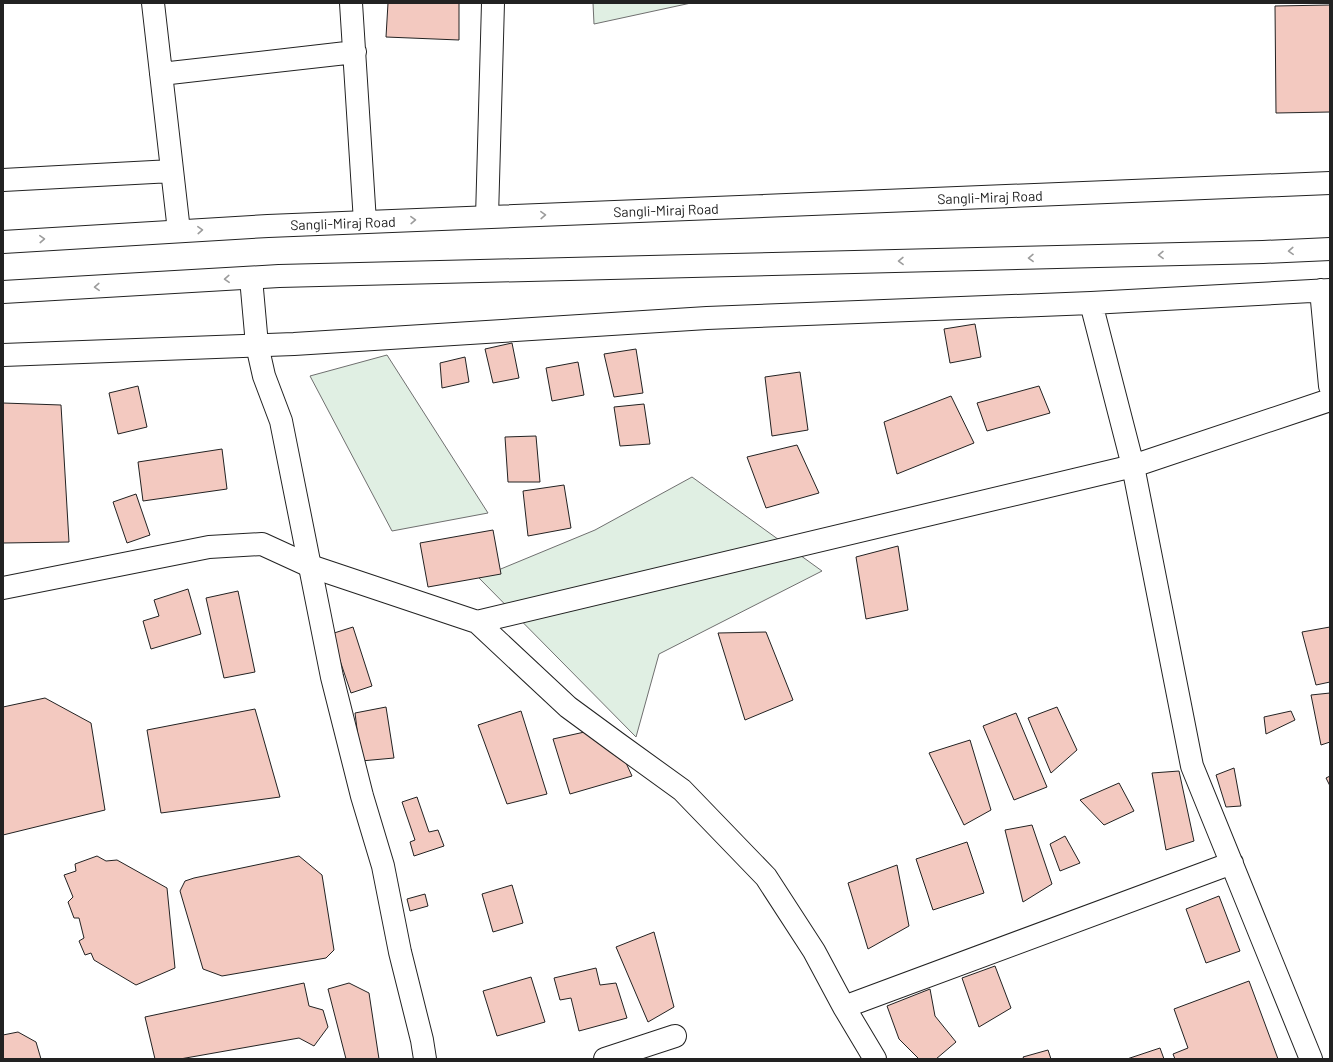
<svg xmlns="http://www.w3.org/2000/svg" width="1333" height="1062" viewBox="0 0 1333 1062" font-family="Barlow,sans-serif">
<style>
.green{fill:#e0efe3;stroke:#6f6f6f}
.building{fill:#f3c9c0;stroke:#222}
.lines{fill:none;stroke-linecap:round;stroke-linejoin:round}
.minor-casing{stroke:#222;stroke-width:24}
.major-casing{stroke:#222;stroke-width:24}
.highway-casing{stroke:#222;stroke-width:24}
.minor{stroke:#fff;stroke-width:22}
.major{stroke:#fff;stroke-width:22}
.highway{stroke:#fff;stroke-width:22}
.oneway{stroke:#9c9c9c}
.labels{text-anchor:middle;dominant-baseline:central;stroke-width:3;stroke-linejoin:round;paint-order:stroke}
.street-label{font-size:14px;fill:#222;stroke:#fff}
</style>
<rect width="100%" height="100%" fill="#fff"/>
<!-- green -->
<path class="green" d="M593 3H691L594 24Z
M387 355 488 513 392 531 310 376Z
M692 477 822 571 659 654 636 737 479 578 595 530Z"/>
<!-- building -->
<path class="building" d="M388 3H459V40L386 37Z
M1330 5V112L1276 113 1275 6Z
M975 324 981 357 950 363 944 329Z
M512 343 519 378 493 383 485 349Z
M636 349 643 393 614 397 604 354Z
M465 357 469 382 442 388 440 363Z
M578 362 584 395 552 401 546 368Z
M800 372 808 430 772 436 765 377Z
M138 386 147 427 118 434 109 393Z
M1039 386 1050 413 987 431 977 403Z
M951 396 974 443 897 474 884 422Z
M3 403 61 405 69 542 3 543Z
M644 404 650 444 620 446 614 407Z
M536 436 540 482H508L505 437Z
M797 445 819 493 766 508 747 457Z
M222 449 227 489 143 501 138 462Z
M564 485 571 528 528 536 523 491Z
M136 494 150 535 127 543 113 502Z
M493 530 501 574 428 587 420 543Z
M898 546 908 610 866 619 856 557Z
M188 589 201 634 151 649 143 621 159 616 154 600Z
M238 591 255 672 224 678 206 598Z
M353 627 372 686 351 693 331 634Z
M1330 627V682L1316 685 1302 632Z
M766 632 793 700 745 720 718 633Z
M1330 693V742L1321 745 1311 695Z
M45 698 91 723 105 810 3 835V707Z
M386 707 394 758 361 761 355 713Z
M1057 707 1077 750 1051 773 1028 718Z
M255 709 280 797 161 813 147 730Z
M521 711 547 794 507 804 478 725Z
M1291 711 1295 720 1266 734 1264 717Z
M1016 713 1047 787 1014 800 983 726Z
M589 731 617 743 632 776 570 794 553 739Z
M970 740 991 810 964 825 929 753Z
M1234 768 1241 806 1226 807 1216 775Z
M1179 771 1194 841 1166 850 1152 773Z
M1330 776V786L1326 778Z
M1119 783 1134 811 1104 825 1080 800Z
M417 797 429 832 438 830 444 846 414 856 410 842 415 840 402 802Z
M1032 825 1052 884 1023 902 1005 830Z
M1065 836 1080 863 1060 871 1050 844Z
M967 842 984 893 933 910 916 859Z
M97 856 106 861 117 860 167 888 175 968 136 985 94 960 91 953 85 955 79 941 84 938 79 918H74L68 902 73 897 64 875 76 871 75 864Z
M299 856 322 875 334 950 326 958 222 976 203 969 180 891 185 881 194 878Z
M897 865 909 926 868 949 848 883Z
M512 885 523 923 493 932 482 894Z
M425 894 428 906 410 911 407 899Z
M1219 896 1240 951 1206 963 1186 909Z
M654 932 674 1007 648 1022 616 947Z
M995 966 1011 1008 979 1027 962 978Z
M596 968 600 985 616 983 627 1018 579 1031 571 998 560 1000 554 978Z
M531 977 545 1022 497 1036 483 991Z
M1249 981 1278 1059H1175L1173 1054 1188 1048 1174 1009Z
M304 983 309 1006 323 1010 328 1027 314 1046 299 1038 180 1059H155L145 1017Z
M349 983 369 993 379 1059H346L328 989Z
M930 989 935 1016 956 1042 936 1059H919L899 1039 887 1006Z
M18 1032 36 1042 41 1059H3V1035Z
M1160 1048 1164 1059H1127Z
M1048 1050 1051 1059H1024L1023 1057Z"/>
<g class="lines">
<!-- minor casing -->
<g class="minor-casing">
<path id="minor" d="M153 3 179 231
M351 3 365 222
M161 74 355 52
M3 180 172 171
M487 217 493 3
M1321 290 1330 386
M1091 303 1133 466 1192 766 1311 1059
M3 355 294 344 707 318 1091 303 1330 290
M3 588 209 547 262 544 310 566 477 622 568 707 617 743 682 790 766 877 814 951 844 1007 875 1059
M477 622 1133 466 1330 400
M844 1007 1232 863
M605 1059 675 1036"/>
</g>
<!-- major casing -->
<g class="major-casing">
<path id="major" d="M251 278 257 345 264 376 281 421 332 677 362 796 383 866 400 952 422 1040 425 1059"/>
</g>
<!-- highway casing -->
<g class="highway-casing">
<path id="highway" d="M3 242 268 226 1330 183
M3 292 279 276 1263 252 1330 249"/>
</g>
<!-- minor -->
<use href="#minor" class="minor"/>
<!-- major -->
<use href="#major" class="major"/>
<!-- highway -->
<use href="#highway" class="highway"/>
</g>
<!-- one-way arrows -->
<defs><path id="oneway-chevron" d="M-2-3.5L2.5 0L-2 3.5" fill="none" stroke-width="1.6" stroke-linecap="round" stroke-linejoin="round"/></defs>
<g class="oneway">
<use href="#oneway-chevron" transform="translate(543 215) rotate(-2)"/>
<use href="#oneway-chevron" transform="translate(413 220) rotate(-2)"/>
<use href="#oneway-chevron" transform="translate(200 230) rotate(-3)"/>
<use href="#oneway-chevron" transform="translate(42 239) rotate(-3)"/>
<use href="#oneway-chevron" transform="translate(1291 251) rotate(177)"/>
<use href="#oneway-chevron" transform="translate(1161 255) rotate(179)"/>
<use href="#oneway-chevron" transform="translate(1031 258) rotate(179)"/>
<use href="#oneway-chevron" transform="translate(901 261) rotate(179)"/>
<use href="#oneway-chevron" transform="translate(227 279) rotate(177)"/>
<use href="#oneway-chevron" transform="translate(97 287) rotate(177)"/>
</g>
<g class="labels">
<!-- street labels -->
<g class="street-label">
<text transform="translate(990 197) rotate(-2)">Sangli-Miraj Road</text>
<text transform="translate(666 210) rotate(-2)">Sangli-Miraj Road</text>
<text transform="translate(343 223) rotate(-2)">Sangli-Miraj Road</text>
</g>
</g>
<!-- border -->
<rect width="1333" height="1062" fill="none" stroke="#222222" stroke-width="8"/>
</svg>
